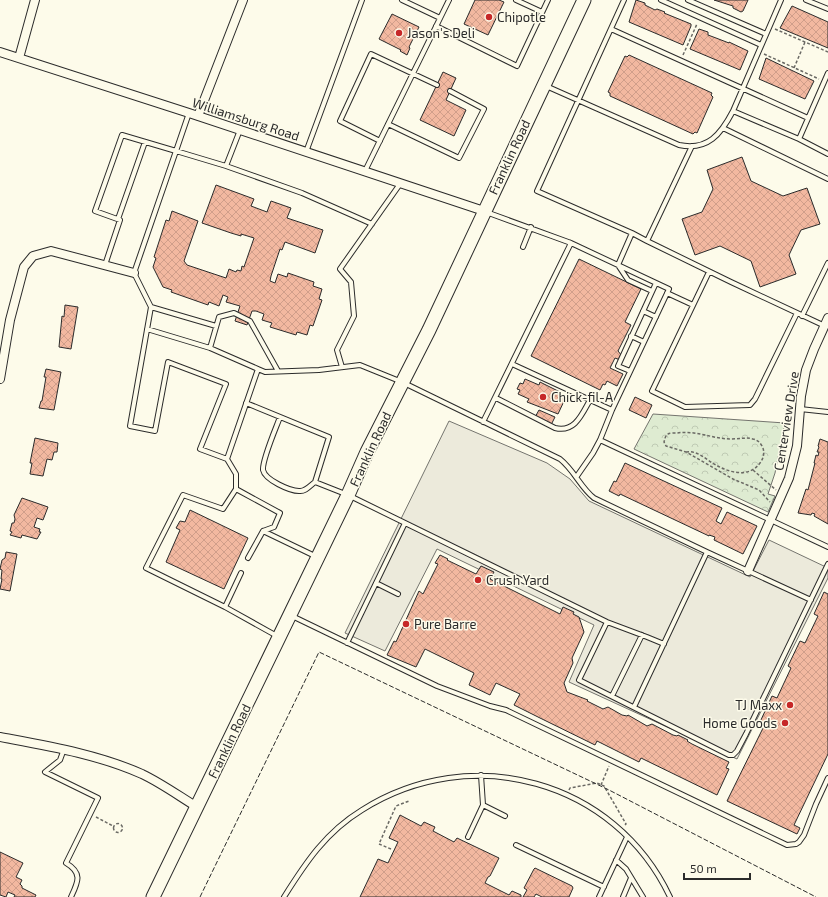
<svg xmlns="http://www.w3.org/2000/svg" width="828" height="897" viewBox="0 0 828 897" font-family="'Exo 2',sans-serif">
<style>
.park{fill:url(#park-crowns);stroke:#74746e}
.parking{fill:#eceadb;stroke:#74746e}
.building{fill:url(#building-cross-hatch);stroke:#2b2b2b}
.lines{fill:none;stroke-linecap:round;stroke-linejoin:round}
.lane-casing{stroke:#2b2b2b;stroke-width:6}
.street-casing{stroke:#2b2b2b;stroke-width:10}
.primary-casing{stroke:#2b2b2b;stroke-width:15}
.path{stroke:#6a6964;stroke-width:1.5;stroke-dasharray:3 2;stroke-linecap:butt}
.lane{stroke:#fdfbea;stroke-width:4}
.street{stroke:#fdfbea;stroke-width:8}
.primary{stroke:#fdfbea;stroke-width:13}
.fence{stroke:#2b2b2b;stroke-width:1;stroke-dasharray:5 2;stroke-linecap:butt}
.poi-dot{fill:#c62828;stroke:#fdfbea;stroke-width:1.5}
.labels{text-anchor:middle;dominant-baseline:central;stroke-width:3;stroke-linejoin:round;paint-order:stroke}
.poi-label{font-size:13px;fill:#2b2b2b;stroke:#fdfbea;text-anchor:start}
.street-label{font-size:13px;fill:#2b2b2b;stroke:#fdfbea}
</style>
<defs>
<pattern id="park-crowns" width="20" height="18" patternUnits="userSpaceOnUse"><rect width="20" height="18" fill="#deebd1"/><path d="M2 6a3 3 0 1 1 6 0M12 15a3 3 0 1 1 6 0" fill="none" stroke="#bfcab4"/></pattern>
<pattern id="building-cross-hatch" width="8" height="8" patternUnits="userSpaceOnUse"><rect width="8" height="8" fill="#f2b8a0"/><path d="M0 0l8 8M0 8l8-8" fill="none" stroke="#d09e8a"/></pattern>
</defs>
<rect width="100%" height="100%" fill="#fdfbea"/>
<!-- park -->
<path class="park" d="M653 414 785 423 775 473 768 494 775 496 768 512 634 449Z"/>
<!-- parking -->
<path class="parking" d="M449 421 547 463 570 479 589 501 750 577 769 540 828 568V578L737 759 569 682 594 625 437 549 385 651 345 633Z"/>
<!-- building -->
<path class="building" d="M475 0H499L504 2 488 35 464 24Z
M636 0 645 3V5L655 10 657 9 665 12 664 13 691 24V26L683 45 629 22Z
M714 0H748L743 11 741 12 733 8V6Z
M792 6 828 22V48L780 28Z
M392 14 419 27 409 47 410 48 407 55 400 51 401 50 379 39Z
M699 29 708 32V35L716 38 729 43V42L748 51 740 70 690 49Z
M629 55 712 93 711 95 713 97 697 133 695 132 693 134 610 96V93L608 92 625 56 627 57Z
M766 58 814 81 805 99 759 79Z
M443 72 456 78 446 100 466 110 454 136 420 120Z
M742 157 751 181 783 196 807 188 820 224 801 230 789 255 796 274 760 287 751 261 720 246 695 255 682 219 702 212 713 189 707 170Z
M216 185 254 199 251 206 267 212 271 201 291 208 287 218 323 230 315 253 285 242 282 250 280 249 271 276 270 281 275 283 278 274 287 277 288 273 314 282 313 286 322 289 319 299 322 300 313 326 310 325 307 335 297 332 296 335 270 327 272 323 262 320 264 314 256 311H252L247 325 235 321 240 306 226 302 228 297 223 295 219 306 209 302 208 305 171 292 172 290 163 287 153 267 156 258 154 257 166 220 169 221 172 211 198 221 184 261 187 265 226 278 229 269 236 272 237 270 241 271 242 266 244 267 254 238 241 234V236L231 233 202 223Z
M579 259 641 289 625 322 631 325 618 351 622 356 620 360 615 358 610 368 623 374 617 386 607 381 605 385 603 384 600 390 531 356Z
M65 305 78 307 71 349 59 347 62 316 64 317Z
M46 369 61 372 54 410 39 408 41 401H42L46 377H44Z
M525 379 539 385 540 382 560 392 558 395 565 399 558 414 527 402 529 399 518 394 520 390 517 389 520 383 523 384Z
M635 397 652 405 646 418 629 410Z
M539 410 555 417 550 427 534 419Z
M35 438 58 443 57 452H54L52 460 47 459 43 476 30 474 32 463H30Z
M820 439 828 442V524L814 516 815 514 812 513 811 515 798 513 806 489 808 490 809 486 815 463H814L816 455 818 456 819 452H817L819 447 818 446Z
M625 463 722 508 716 521 721 524 727 512 757 526 743 554 714 540 715 537 709 535V536L620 494 619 496 609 491 614 481 616 482Z
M22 498 48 507 43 520 37 518 34 527 40 529 39 532H41L37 539 22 535 21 538 10 535 12 532 10 531 12 523H14L15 519 14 515Z
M190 510 248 538 224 589 166 562 180 530 176 528 180 521 185 522Z
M6 552 17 554 10 591 0 589 2 579H1L2 570 0 569 2 560 5 558Z
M440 555 448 559 447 560 476 574 481 566 494 572 490 579 560 614 563 607 574 612 573 614 579 617 584 632 572 658 573 663 564 683 567 692 588 700 587 701 603 709 608 707 622 715 627 716 628 715 647 726 652 724 673 735 677 736 678 735 688 740 687 741 692 744 729 762 726 768 729 769 717 795 641 758 639 762 597 741 595 745 540 718 514 705 520 694 496 683 490 695 469 685 474 673 425 649 416 667 387 655 394 641 396 642 419 591 423 594 438 564 435 563Z
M824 592 828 594V754L794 825 800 828 797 834 727 801 765 724 760 722 772 696 777 698 791 668 788 666 800 641 805 643 818 616 814 614Z
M400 815 421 826 424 822 435 827 433 831 454 842 457 838 499 858 490 876 488 877 485 883 509 895 512 891 521 895V897H360L378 859 388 863 398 842 389 838Z
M0 852 23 863 16 877 22 880 20 884 22 886V888L36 895 35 897H14L15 895 8 892 6 897 0 895Z
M535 868 572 886 573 888 569 897H542L536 894 534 897H523L527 890 524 888 534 869Z"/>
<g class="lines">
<!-- lane casing -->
<g class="lane-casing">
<path id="lane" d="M402 0 440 18
M516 0 542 12
M624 0 537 191 632 233 618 265 628 280 652 291
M661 0 761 45
M688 0 766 34
M806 0 828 9
M436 26 517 66 548 0
M611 29 808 118
M546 86 679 145C708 151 721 134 733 111L799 139 828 73
M733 111 781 0
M189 113 176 151 226 166
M388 124 459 158 484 109 450 91
M723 128 828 179
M240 130 226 166 302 193 372 224
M799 139 828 154
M380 141 340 121 371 54 437 85
M306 152 362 0
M365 171 449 0
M486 212 571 243 669 289 612 410 600 440 593 453 577 476
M118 219 145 142
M632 233 647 241 692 146
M647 241 731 282 825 326
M523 247 531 227
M105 265 120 220 95 211 122 135 176 151 134 273 151 307 130 426 155 431 168 362 226 384 200 449 227 459 258 369 265 372 319 370 360 365 402 382 560 459C574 470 581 488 594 498L707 552 811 600
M709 272 652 391 685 407 750 405 755 399 797 313
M667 293 693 305
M151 307 216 326
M643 311 656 317
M802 316 828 263
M147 329 210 348 219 317 234 313 250 321 278 371
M631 336 644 342
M210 348 258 369
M512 364 612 410
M342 367 337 350 354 316 351 282 340 269 400 184
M630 371 618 366 656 283
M496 398 555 428C575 433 582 414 590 400
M246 403 329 437 315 482 348 495 607 622 647 637 664 644
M800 409 828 412
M280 417C276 428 262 460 263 470 265 480 290 491 299 491 305 492 310 486 315 482
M483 422 571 243
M600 440 828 547
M227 459 236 474V489L280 513 274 527 263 531 317 557
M236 489 223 509 183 495 146 568 225 607 277 636
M248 558 263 531
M376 583 398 594
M225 607 241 573
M292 616 437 686 490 706 506 710 787 845 796 844 799 842 804 835 816 804 828 778
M607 622 579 680 729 755H733L737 751 746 734 828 564
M347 643 405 523
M612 696 642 635
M634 707 707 552
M64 749 60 760 45 772 98 798 66 863C83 873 78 882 71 897
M481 775 483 805
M468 837 483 805 505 816
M516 845 604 887
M616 860 626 869 643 897
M284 897C306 862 326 832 362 810 471 741 615 780 670 897
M599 897 627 837
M623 897 631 878"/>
</g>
<!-- street casing -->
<g class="street-casing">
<path id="street" d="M0 52 189 113 484 211
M19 58 35 0
M198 116 243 0
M0 379 10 320 24 267 33 256 51 251 134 273
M748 571 789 478 797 446 801 396 806 370 814 349 828 318
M0 737C48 746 97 754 142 774 161 783 179 796 197 807"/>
</g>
<!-- primary casing -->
<g class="primary-casing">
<path id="primary" d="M153 897 348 495 367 452 429 330 584 0"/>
</g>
<!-- path -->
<path class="path" d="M775 29 828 52
M764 54 819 79
M683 55 697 24
M794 68 805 42
M686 452C698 450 706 460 716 465 730 473 749 478 760 463 764 458 765 451 762 446 760 442 757 440 753 439 746 437 739 439 731 439 713 439 696 430 677 433 674 433 670 433 668 434 665 436 665 439 664 442L666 446 686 452 733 479 759 490 770 502
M753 470 776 490
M601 785 609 766
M569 790 570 788 597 783 604 786 626 824 625 825
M96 817 113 826
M113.5 828a4.5 4.5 0 1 1 9 0a4.5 4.5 0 1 1-9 0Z
M391 849 379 844 396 806 409 801"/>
<!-- lane -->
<use href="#lane" class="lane"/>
<!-- street -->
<use href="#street" class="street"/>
<!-- primary -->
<use href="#primary" class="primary"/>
<!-- fence -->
<path class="fence" d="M200 897 319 652 609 790 816 897"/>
</g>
<!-- markers -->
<g class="poi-dot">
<circle cx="489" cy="17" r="4"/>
<circle cx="399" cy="33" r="4"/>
<circle cx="543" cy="397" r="4"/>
<circle cx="478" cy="580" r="4"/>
<circle cx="406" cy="624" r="4"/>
<circle cx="790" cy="705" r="4"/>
<circle cx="785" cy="723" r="4"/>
</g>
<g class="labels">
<!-- poi labels -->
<g class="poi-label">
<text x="497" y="17">Chipotle</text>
<text x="407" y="33">Jason's Deli</text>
<text x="551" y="397">Chick-fil-A</text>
<text x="486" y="580">Crush Yard</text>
<text x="414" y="624">Pure Barre</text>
<text x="782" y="705" text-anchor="end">TJ Maxx</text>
<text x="777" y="723" text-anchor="end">Home Goods</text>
</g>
<!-- street labels -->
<g class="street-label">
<text transform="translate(246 119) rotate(18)">Williamsburg Road</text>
<text transform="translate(509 157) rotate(-65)">Franklin Road</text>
<text transform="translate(786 421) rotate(-81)">Centerview Drive</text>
<text transform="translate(370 449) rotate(-65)">Franklin Road</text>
<text transform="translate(229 741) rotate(-64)">Franklin Road</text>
</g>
</g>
<!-- scale -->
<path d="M684 873v6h66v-6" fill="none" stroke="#2b2b2b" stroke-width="2"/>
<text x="690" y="873" font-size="12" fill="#2b2b2b" stroke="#fdfbea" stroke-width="3" paint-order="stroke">50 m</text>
</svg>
